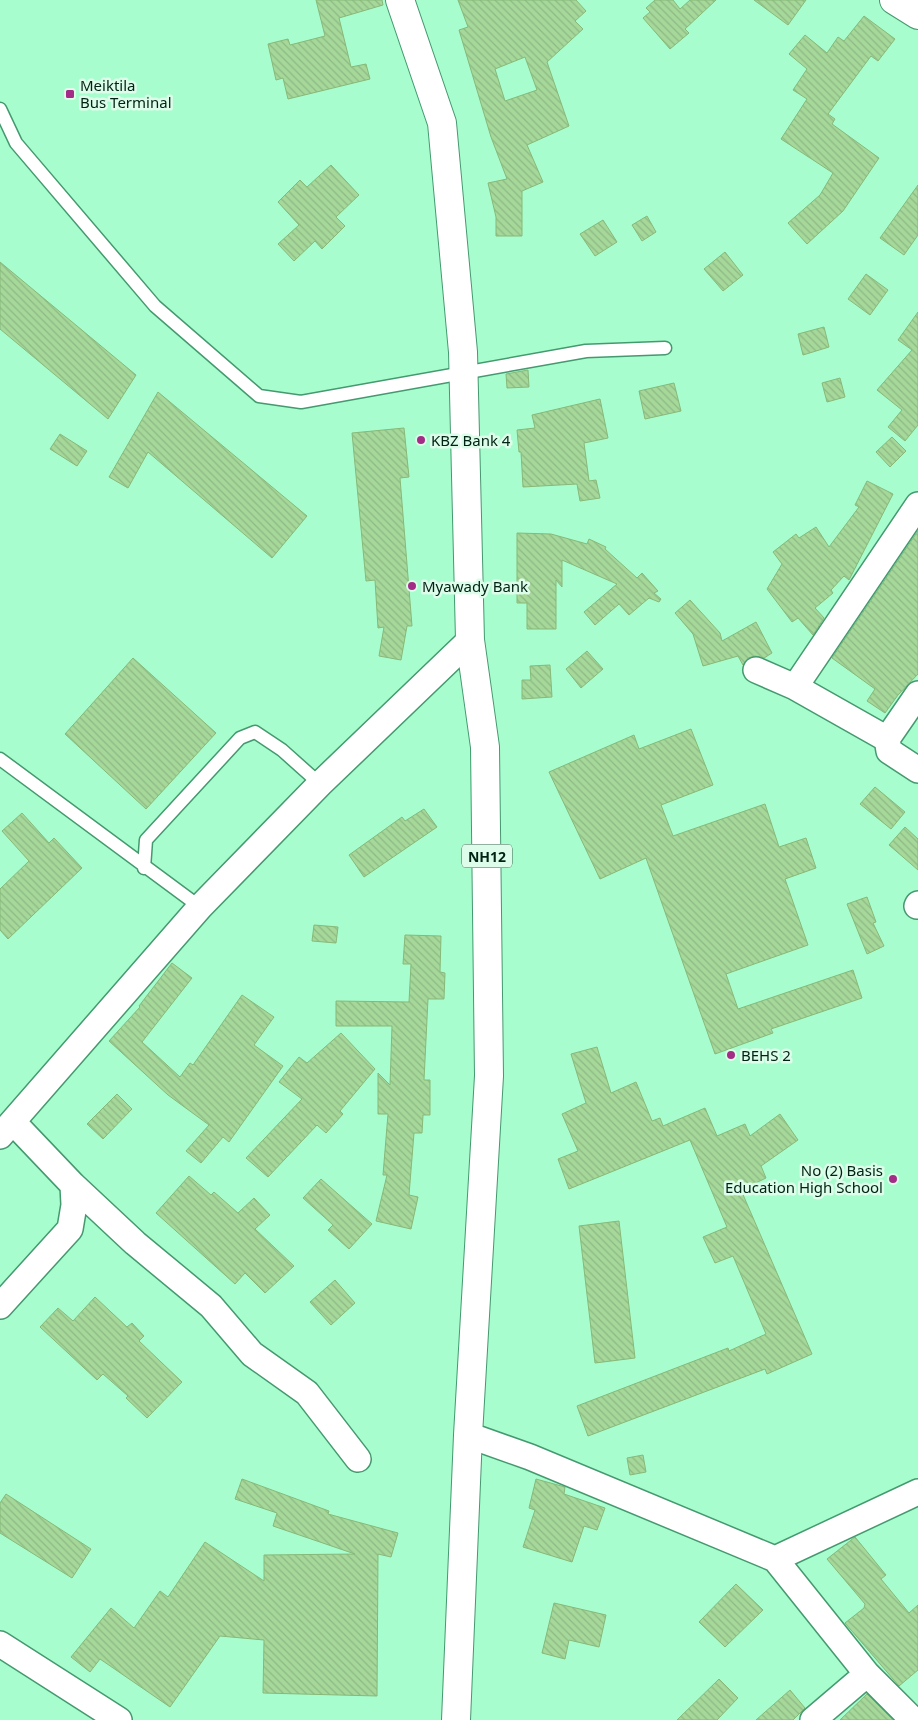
<svg xmlns="http://www.w3.org/2000/svg" width="918" height="1720" font-family="'Noto Sans',sans-serif">
<defs>
<pattern id="building-back-hatch" width="6" height="6" patternUnits="userSpaceOnUse" patternTransform="scale(1.25)"><rect width="6" height="6" fill="#a6d89a"/><path d="M-1 5l2 2M0 0l6 6M5-1l2 2" fill="none" stroke="#8db984"/></pattern>
</defs>
<rect width="100%" height="100%" fill="#a8fdce"/>
<path fill="url(#building-back-hatch)" stroke="#86b979" fill-rule="evenodd" d="M 316,0 L 382,0 L 383,5 L 339,18 L 351,67 L 366,64 L 370,79 L 288,99 L 283,78 L 276,80 L 268,44 L 288,39 L 290,45 L 325,36 Z
M 458,0 L 576,0 L 586,11 L 575,21 L 583,29 L 547,62 L 569,126 L 527,145 L 543,182 L 522,191 L 522,236 L 496,236 L 496,217 L 488,183 L 507,179 L 491,137 L 459,30 L 468,27 ZM 525,57 L 537,90 L 505,101 L 495,69 Z
M 655,0 L 673,0 L 680,9 L 690,0 L 716,0 L 685,29 L 689,33 L 670,49 L 643,18 L 650,12 L 646,8 Z
M 754,0 L 806,0 L 788,25 Z
M 864,16 L 895,39 L 878,61 L 871,56 L 828,114 L 835,119 L 832,124 L 879,158 L 843,211 L 807,244 L 788,223 L 820,195 L 833,173 L 781,139 L 807,99 L 793,90 L 807,69 L 789,54 L 805,35 L 827,53 L 838,37 L 844,41 Z
M 331,165 L 359,195 L 336,217 L 345,226 L 322,249 L 315,241 L 294,261 L 278,244 L 299,225 L 278,202 L 300,180 L 307,187 Z
M 918,185 L 918,235 L 904,255 L 880,238 Z
M 647,216 L 656,232 L 642,241 L 632,225 Z
M 603,220 L 617,242 L 595,256 L 580,234 Z
M 725,252 L 743,275 L 723,291 L 704,269 Z
M 0,262 L 136,375 L 108,419 L 0,329 Z
M 866,274 L 888,290 L 870,315 L 848,299 Z
M 918,312 L 918,425 L 905,441 L 888,427 L 902,410 L 877,390 L 912,350 L 898,340 Z
M 824,327 L 829,347 L 803,355 L 798,334 Z
M 528,370 L 529,387 L 507,388 L 506,374 Z
M 840,378 L 845,397 L 827,402 L 822,383 Z
M 674,383 L 681,411 L 645,419 L 639,391 Z
M 158,392 L 307,516 L 272,558 L 148,452 L 128,488 L 109,477 Z
M 600,399 L 608,438 L 584,443 L 589,481 L 596,480 L 600,498 L 580,501 L 577,484 L 523,487 L 521,452 L 519,452 L 517,430 L 535,428 L 532,415 Z
M 404,428 L 409,477 L 400,478 L 412,626 L 407,626 L 401,660 L 379,656 L 384,627 L 378,628 L 375,580 L 366,581 L 352,433 Z
M 60,434 L 87,451 L 77,466 L 50,449 Z
M 892,437 L 906,451 L 890,467 L 876,452 Z
M 867,481 L 893,494 L 849,580 L 844,576 L 831,590 L 833,593 L 815,608 L 824,618 L 813,635 L 798,618 L 792,622 L 767,589 L 782,564 L 773,552 L 796,534 L 799,538 L 816,527 L 829,547 L 859,507 L 855,505 Z
M 918,531 L 918,674 L 898,695 L 885,713 L 867,701 L 875,689 L 832,658 Z
M 517,533 L 551,534 L 587,544 L 589,539 L 606,547 L 605,549 L 637,578 L 642,573 L 658,591 L 654,593 L 661,599 L 659,602 L 649,598 L 629,615 L 619,604 L 595,625 L 584,612 L 617,584 L 562,560 L 562,587 L 556,580 L 556,629 L 527,629 L 527,603 L 517,603 Z
M 690,600 L 720,633 L 722,641 L 756,622 L 772,653 L 764,658 L 755,656 L 748,658 L 743,665 L 738,656 L 703,666 L 693,634 L 675,613 Z
M 587,651 L 603,669 L 581,688 L 566,669 Z
M 133,658 L 216,733 L 146,809 L 65,734 Z
M 550,665 L 552,697 L 522,699 L 522,680 L 531,680 L 530,666 Z
M 691,729 L 713,785 L 661,805 L 673,836 L 765,804 L 779,847 L 806,838 L 816,868 L 785,879 L 808,945 L 726,974 L 738,1009 L 853,970 L 862,998 L 771,1029 L 773,1033 L 715,1054 L 646,858 L 600,879 L 549,772 L 634,735 L 639,749 Z
M 875,787 L 905,812 L 891,829 L 860,804 Z
M 424,809 L 437,827 L 364,877 L 349,855 L 402,817 L 405,821 Z
M 22,813 L 49,843 L 54,838 L 82,868 L 8,939 L 0,930 L 0,889 L 29,861 L 2,831 Z
M 905,827 L 918,839 L 918,870 L 889,845 Z
M 867,897 L 876,922 L 873,923 L 884,946 L 867,954 L 847,904 Z
M 314,925 L 338,927 L 336,943 L 312,941 Z
M 405,935 L 441,936 L 440,972 L 445,973 L 444,999 L 428,999 L 424,1080 L 430,1080 L 430,1115 L 423,1115 L 422,1133 L 414,1133 L 409,1195 L 418,1197 L 411,1229 L 376,1221 L 387,1175 L 383,1175 L 388,1114 L 378,1114 L 378,1073 L 390,1085 L 392,1026 L 336,1026 L 336,1001 L 409,1002 L 411,964 L 403,964 Z
M 172,963 L 192,978 L 142,1042 L 180,1077 L 190,1063 L 193,1065 L 242,995 L 274,1017 L 254,1045 L 283,1066 L 229,1142 L 223,1137 L 201,1163 L 186,1151 L 209,1125 L 168,1095 L 109,1041 L 140,1007 L 139,1006 Z
M 341,1033 L 375,1069 L 340,1111 L 343,1114 L 326,1133 L 317,1125 L 268,1177 L 246,1158 L 302,1099 L 279,1082 L 299,1057 L 307,1063 Z
M 597,1047 L 611,1093 L 636,1082 L 652,1121 L 660,1118 L 663,1126 L 705,1108 L 717,1136 L 745,1124 L 750,1136 L 780,1114 L 798,1140 L 761,1166 L 766,1178 L 741,1190 L 812,1354 L 767,1374 L 765,1369 L 588,1436 L 577,1406 L 728,1348 L 729,1351 L 766,1334 L 733,1256 L 715,1263 L 703,1237 L 727,1227 L 690,1140 L 569,1189 L 558,1159 L 578,1151 L 562,1114 L 586,1103 L 571,1054 Z
M 117,1094 L 132,1109 L 103,1139 L 87,1124 Z
M 189,1176 L 211,1195 L 214,1192 L 238,1213 L 254,1198 L 270,1215 L 255,1229 L 294,1266 L 265,1293 L 245,1273 L 235,1284 L 156,1213 Z
M 321,1179 L 372,1224 L 349,1249 L 328,1230 L 333,1225 L 303,1198 Z
M 619,1221 L 635,1358 L 595,1363 L 579,1226 Z
M 335,1280 L 355,1303 L 331,1325 L 310,1302 Z
M 95,1297 L 127,1327 L 132,1323 L 144,1336 L 139,1341 L 182,1382 L 147,1418 L 126,1398 L 128,1396 L 103,1374 L 97,1380 L 40,1327 L 58,1308 L 73,1321 Z
M 643,1455 L 646,1472 L 630,1475 L 627,1458 Z
M 242,1479 L 329,1511 L 328,1514 L 398,1533 L 391,1557 L 378,1554 L 377,1696 L 263,1693 L 264,1640 L 220,1636 L 170,1707 L 100,1659 L 90,1672 L 71,1657 L 111,1608 L 134,1628 L 160,1591 L 168,1597 L 205,1542 L 264,1581 L 264,1555 L 355,1554 L 273,1526 L 277,1513 L 235,1499 Z
M 536,1479 L 565,1487 L 564,1494 L 605,1508 L 597,1530 L 584,1526 L 572,1562 L 523,1547 L 535,1510 L 529,1508 Z
M 6,1494 L 91,1549 L 72,1578 L 0,1533 L 0,1503 Z
M 855,1537 L 886,1575 L 881,1579 L 909,1613 L 918,1605 L 918,1670 L 899,1686 L 845,1623 L 864,1608 L 865,1604 L 827,1559 Z
M 736,1584 L 763,1610 L 725,1647 L 699,1622 Z
M 554,1603 L 606,1615 L 599,1647 L 569,1640 L 565,1659 L 542,1653 Z
M 719,1679 L 738,1698 L 717,1720 L 677,1720 Z
M 790,1690 L 805,1708 L 793,1720 L 756,1720 Z
M 867,1694 L 893,1720 L 840,1720 Z"/>
<g fill="none" stroke-linecap="round" stroke-linejoin="round">
<defs>
<path id="service" d="M 0,109 L 16,143 L 155,306 L 259,396 L 301,402 L 586,351 L 665,348
M 0,759 L 200,907
M 144,868 L 146,840 L 240,738 L 255,732 L 282,750 L 320,784"/>
<path id="minor" d="M 756,670 L 795,687 L 887,739 L 889,751 L 918,770
M 795,687 L 918,505
M 887,739 L 918,694
M 917,906 L 918,904
M 0,1136 L 200,907 L 320,784 L 470,640
M 73,1185 L 135,1243 L 211,1306 L 252,1354 L 307,1393 L 358,1459
M 0,1306 L 70,1229 L 74,1205 L 73,1185 L 13,1122
M 468,1435 L 530,1457 L 775,1559 L 918,1492
M 775,1559 L 867,1674 L 913,1720
M 0,1644 L 119,1720
M 813,1720 L 867,1674"/>
<path id="tertiary" d="M 894,0 L 918,15"/>
<path id="trunk" d="M 400,0 L 442,123 L 463,352 L 470,640 L 485,747 L 489,1076 L 468,1435 L 456,1720"/>
</defs>
<use href="#service" stroke="#45996f" stroke-width="15"/>
<use href="#minor" stroke="#45996f" stroke-width="28"/>
<use href="#tertiary" stroke="#45996f" stroke-width="30"/>
<use href="#trunk" stroke="#45996f" stroke-width="30"/>
<use href="#service" stroke="#fff" stroke-width="12"/>
<use href="#minor" stroke="#fff" stroke-width="25"/>
<use href="#tertiary" stroke="#fff" stroke-width="28"/>
<use href="#trunk" stroke="#fff" stroke-width="28"/>
</g>
<g fill="#a22c86" stroke="#ddfdea" stroke-width="2">
<rect x="65" y="89" width="10" height="10" rx="2.5"/>
<circle cx="421" cy="440" r="5"/>
<circle cx="412" cy="586" r="5"/>
<circle cx="731" cy="1055" r="5"/>
<circle cx="893" cy="1179" r="5"/>
</g>
<g text-anchor="middle" dominant-baseline="central" stroke-width="5" stroke-linejoin="round" paint-order="stroke">
<rect fill="#ddfdea" stroke="#426454" stroke-width="1" x="462" y="844.5" width="50" height="23" rx="4"/>
<g font-size="14" font-weight="bold" fill="#002313">
<text x="487" y="856">NH12</text>
</g>
<g font-size="15" fill="#002313" stroke="#ddfdea" text-anchor="start">
<text x="80" y="85">Meiktila<tspan x="80" dy="17">Bus Terminal</tspan></text>
<text x="431" y="440">KBZ Bank 4</text>
<text x="422" y="586">Myawady Bank</text>
<text x="741" y="1055">BEHS 2</text>
<text x="883" y="1170" text-anchor="end">No (2) Basis<tspan x="883" dy="17">Education High School</tspan></text>
</g>
</g>
</svg>
